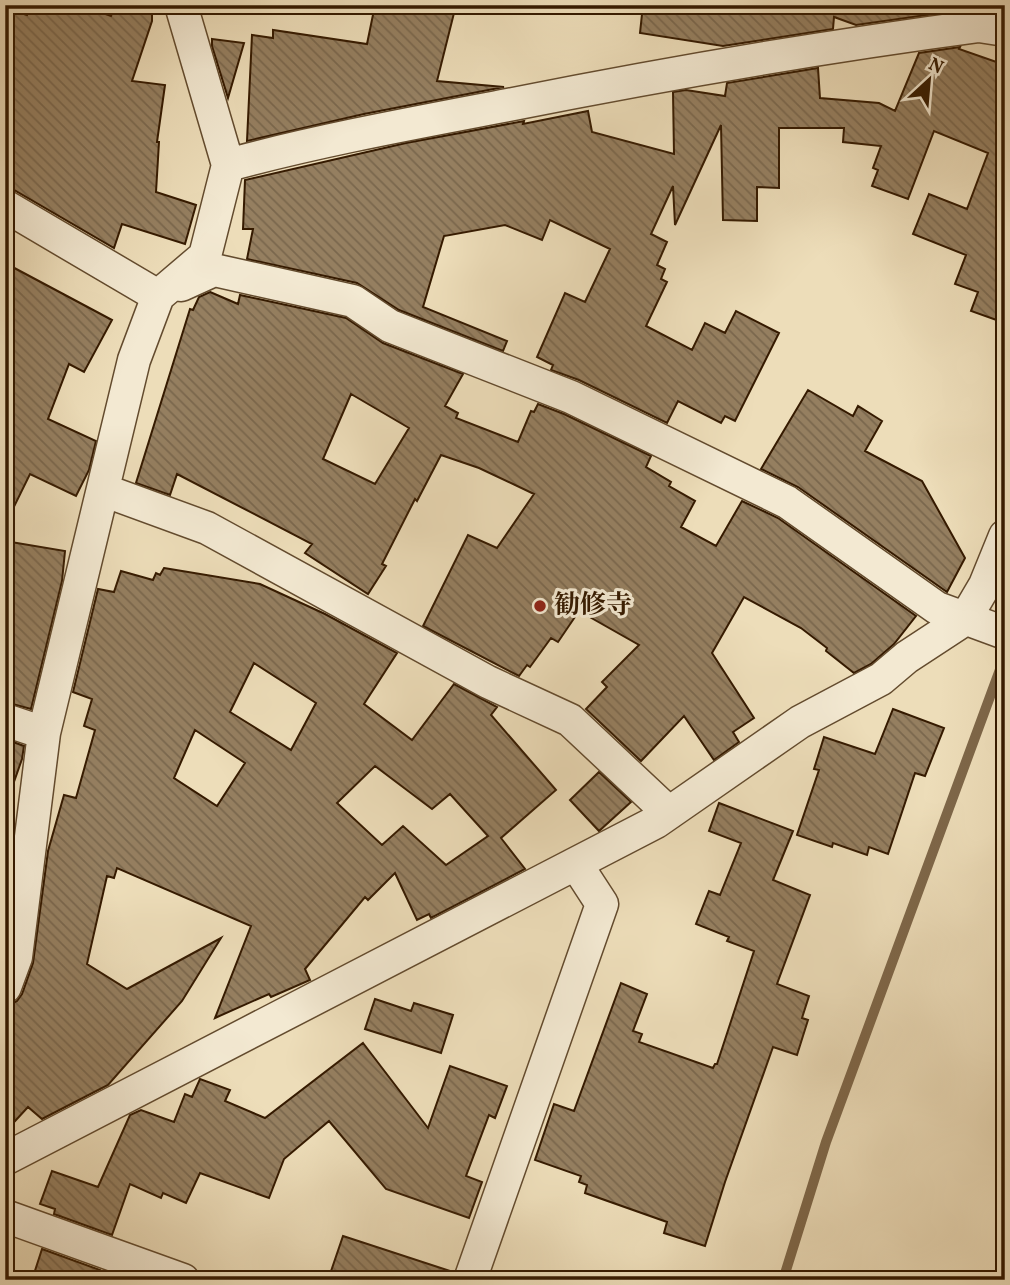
<svg xmlns="http://www.w3.org/2000/svg" width="1010" height="1285" font-family="Vollkorn,'Noto Serif JP',serif">
<defs>
<pattern id="building-back-hatch" width="6" height="6" patternUnits="userSpaceOnUse" patternTransform="scale(1.75)"><rect width="6" height="6" fill="#957f60"/><path d="M-1 5l2 2M0 0l6 6M5-1l2 2" fill="none" stroke="#7a674d"/></pattern>
</defs>
<rect width="100%" height="100%" fill="#edddb9"/>
<filter id="stains"><feTurbulence type="fractalNoise" baseFrequency=".00286" numOctaves="4"/><feColorMatrix values="0 0 0 0 .2 0 0 0 0 .09 0 0 0 0 .02 0 0 0 .5 -.17"/></filter>
<radialGradient id="worn" r=".72"><stop offset=".6" stop-color="#630" stop-opacity="0"/><stop offset="1" stop-color="#630" stop-opacity=".3"/></radialGradient>
<g fill="none" stroke-linecap="round" stroke-linejoin="round">
<path stroke="#7e6749" stroke-width="10" d="M 783,1280 L 826,1142 L 1005,656"/>
</g>
<path fill="url(#building-back-hatch)" stroke="#351a00" stroke-width="2" fill-rule="evenodd" d="M 30,5 L 80,5 L 111,16 L 115,5 L 139,5 L 152,10 L 152,21 L 132,81 L 165,85 L 157,142 L 159,142 L 156,192 L 196,205 L 185,244 L 122,224 L 114,248 L 14,190 L 5,188 L 5,75 L 13,52 L 5,49 L 5,11 L 10,13 L 11,10 L 27,15 Z
M 375,5 L 456,5 L 437,81 L 504,87 L 364,114 L 247,141 L 252,35 L 273,38 L 273,30 L 367,44 Z
M 643,5 L 978,5 L 977,8 L 856,25 L 834,17 L 833,29 L 723,46 L 640,33 Z
M 212,39 L 244,43 L 228,98 L 212,46 Z
M 960,47 L 959,49 L 1005,65 L 1005,323 L 971,311 L 978,292 L 955,284 L 966,255 L 913,234 L 929,194 L 967,209 L 988,153 L 934,131 L 908,199 L 872,186 L 878,170 L 873,168 L 881,146 L 843,142 L 844,128 L 779,128 L 779,188 L 757,187 L 757,221 L 723,220 L 721,125 L 675,225 L 673,186 L 651,234 L 667,242 L 657,265 L 665,269 L 661,279 L 667,282 L 646,326 L 692,350 L 705,323 L 725,333 L 736,311 L 779,333 L 735,421 L 725,416 L 721,423 L 678,401 L 667,423 L 579,380 L 551,370 L 553,365 L 537,357 L 565,293 L 585,302 L 610,249 L 550,220 L 542,240 L 505,225 L 444,236 L 423,307 L 507,341 L 503,351 L 399,310 L 357,283 L 247,259 L 253,229 L 243,229 L 245,180 L 406,143 L 524,121 L 523,124 L 588,111 L 592,132 L 674,154 L 673,92 L 686,90 L 725,96 L 727,83 L 818,68 L 820,98 L 879,103 L 895,111 L 919,53 Z
M 5,263 L 112,320 L 84,372 L 69,364 L 48,419 L 96,441 L 89,470 L 76,496 L 30,474 L 5,525 Z
M 210,292 L 238,304 L 240,295 L 346,318 L 383,343 L 463,374 L 445,406 L 458,413 L 456,418 L 518,442 L 531,411 L 534,412 L 538,404 L 564,414 L 651,456 L 646,467 L 671,482 L 669,486 L 695,501 L 681,527 L 716,546 L 742,501 L 778,518 L 916,616 L 894,644 L 871,664 L 854,673 L 826,651 L 827,648 L 801,628 L 744,597 L 712,653 L 754,718 L 733,732 L 739,742 L 714,760 L 684,716 L 641,761 L 586,709 L 607,687 L 602,682 L 639,645 L 579,611 L 558,642 L 551,638 L 530,667 L 527,665 L 519,676 L 423,626 L 468,535 L 497,548 L 534,494 L 479,468 L 441,455 L 417,501 L 415,499 L 382,564 L 386,566 L 368,594 L 305,553 L 312,544 L 177,474 L 170,495 L 136,483 L 190,309 L 193,310 L 199,297 ZM 351,394 L 409,428 L 375,484 L 323,459 Z
M 808,390 L 853,416 L 858,406 L 882,421 L 865,451 L 922,481 L 965,558 L 947,592 L 798,487 L 761,469 Z
M 5,541 L 65,551 L 62,581 L 31,709 L 5,702 Z
M 164,568 L 260,584 L 325,614 L 397,653 L 364,704 L 412,740 L 454,684 L 497,707 L 491,715 L 556,790 L 501,838 L 525,869 L 431,918 L 429,914 L 417,920 L 395,873 L 368,900 L 365,897 L 305,969 L 310,980 L 271,997 L 269,994 L 215,1018 L 251,926 L 117,868 L 114,878 L 107,876 L 87,964 L 127,989 L 221,938 L 182,1001 L 108,1085 L 42,1119 L 28,1107 L 5,1132 L 5,1044 L 11,1004 L 17,1001 L 22,994 L 33,963 L 48,851 L 64,795 L 76,798 L 95,730 L 84,726 L 92,699 L 73,692 L 98,589 L 114,592 L 121,571 L 153,580 L 156,573 L 160,575 ZM 254,663 L 316,703 L 291,750 L 230,712 ZM 195,730 L 245,763 L 217,806 L 174,778 ZM 375,766 L 432,809 L 450,794 L 488,836 L 446,865 L 403,826 L 382,845 L 337,803 Z
M 893,709 L 944,728 L 925,776 L 915,773 L 888,854 L 869,847 L 867,855 L 833,843 L 832,847 L 797,835 L 819,770 L 814,769 L 824,737 L 875,754 Z
M 5,739 L 24,746 L 22,759 L 9,796 L 5,795 Z
M 599,772 L 631,802 L 599,831 L 570,800 Z
M 719,803 L 793,831 L 773,880 L 810,895 L 777,984 L 809,996 L 802,1018 L 808,1020 L 797,1055 L 773,1047 L 725,1182 L 705,1246 L 664,1233 L 667,1222 L 585,1193 L 587,1185 L 579,1182 L 581,1176 L 535,1160 L 554,1104 L 574,1111 L 621,983 L 647,994 L 633,1031 L 642,1034 L 639,1042 L 713,1068 L 715,1064 L 717,1064 L 754,951 L 727,941 L 729,937 L 696,924 L 709,891 L 720,895 L 741,843 L 709,831 Z
M 375,999 L 411,1011 L 414,1003 L 453,1015 L 441,1053 L 365,1029 Z
M 363,1043 L 428,1128 L 450,1066 L 507,1086 L 495,1118 L 489,1115 L 466,1176 L 482,1182 L 469,1218 L 386,1189 L 329,1121 L 284,1159 L 269,1198 L 200,1173 L 186,1203 L 163,1193 L 161,1198 L 130,1184 L 112,1235 L 54,1214 L 55,1209 L 40,1204 L 52,1171 L 98,1187 L 130,1115 L 141,1110 L 174,1122 L 185,1094 L 192,1097 L 200,1079 L 230,1090 L 225,1101 L 265,1118 Z
M 343,1236 L 453,1272 L 452,1280 L 328,1280 Z
M 42,1249 L 100,1270 L 96,1280 L 32,1280 Z"/>
<g fill="none" stroke-linecap="round" stroke-linejoin="round">
<defs>
<path id="street" d="M 228,165 C 320,140 414,123 508,105 C 664,74 821,47 979,26 L 1005,30
M 5,206 L 158,296
M 181,285 L 214,270 L 353,301 L 390,326 L 571,397 L 787,502 L 937,608 L 1005,633
M 103,490 L 207,528 L 488,682 L 570,720 L 669,813
M 5,720 L 44,733
M 5,987 L 16,957 L 44,733 L 134,360 L 158,296 L 205,256 L 228,165 L 181,5
M 5,1159 L 656,822 L 800,722 L 881,679 L 907,657 L 965,619 L 985,585 L 1005,536
M 5,1216 L 183,1280
M 470,1280 L 602,904 L 576,864"/>
</defs>
<use href="#street" stroke="#634b2e" stroke-width="35"/>
<use href="#street" stroke="#f3e9d2" stroke-width="32"/>
</g>
<circle fill="#8f2418" stroke="#f3e9d2" stroke-width="2.5" cx="540" cy="606" r="7"/>
<g text-anchor="middle" dominant-baseline="central" stroke-width="6" stroke-linejoin="round" paint-order="stroke">
<g font-size="26" font-weight="bold" fill="#351a00" stroke="#f3e9d2" text-anchor="start">
<text x="554" y="606">勧修寺</text>
</g>
</g>
<rect width="1010" height="1285" fill="none" stroke="#edddb9" stroke-width="28"/>
<rect x="7" y="7" width="996" height="1271" fill="none" stroke="#351a00" stroke-width="3.5"/>
<rect x="14" y="14" width="982" height="1257" fill="none" stroke="#351a00" stroke-width="2"/>
<g transform="translate(929 80) rotate(26)" stroke="#f3e9d2" stroke-width="5" paint-order="stroke">
<path d="M0-5L12 26L0 18L-12 26Z" fill="#351a00"/>
<text y="-10" font-size="19" font-weight="bold" text-anchor="middle" fill="#351a00">N</text>
</g>
<rect width="100%" height="100%" filter="url(#stains)"/>
<rect width="100%" height="100%" fill="url(#worn)"/>
</svg>
